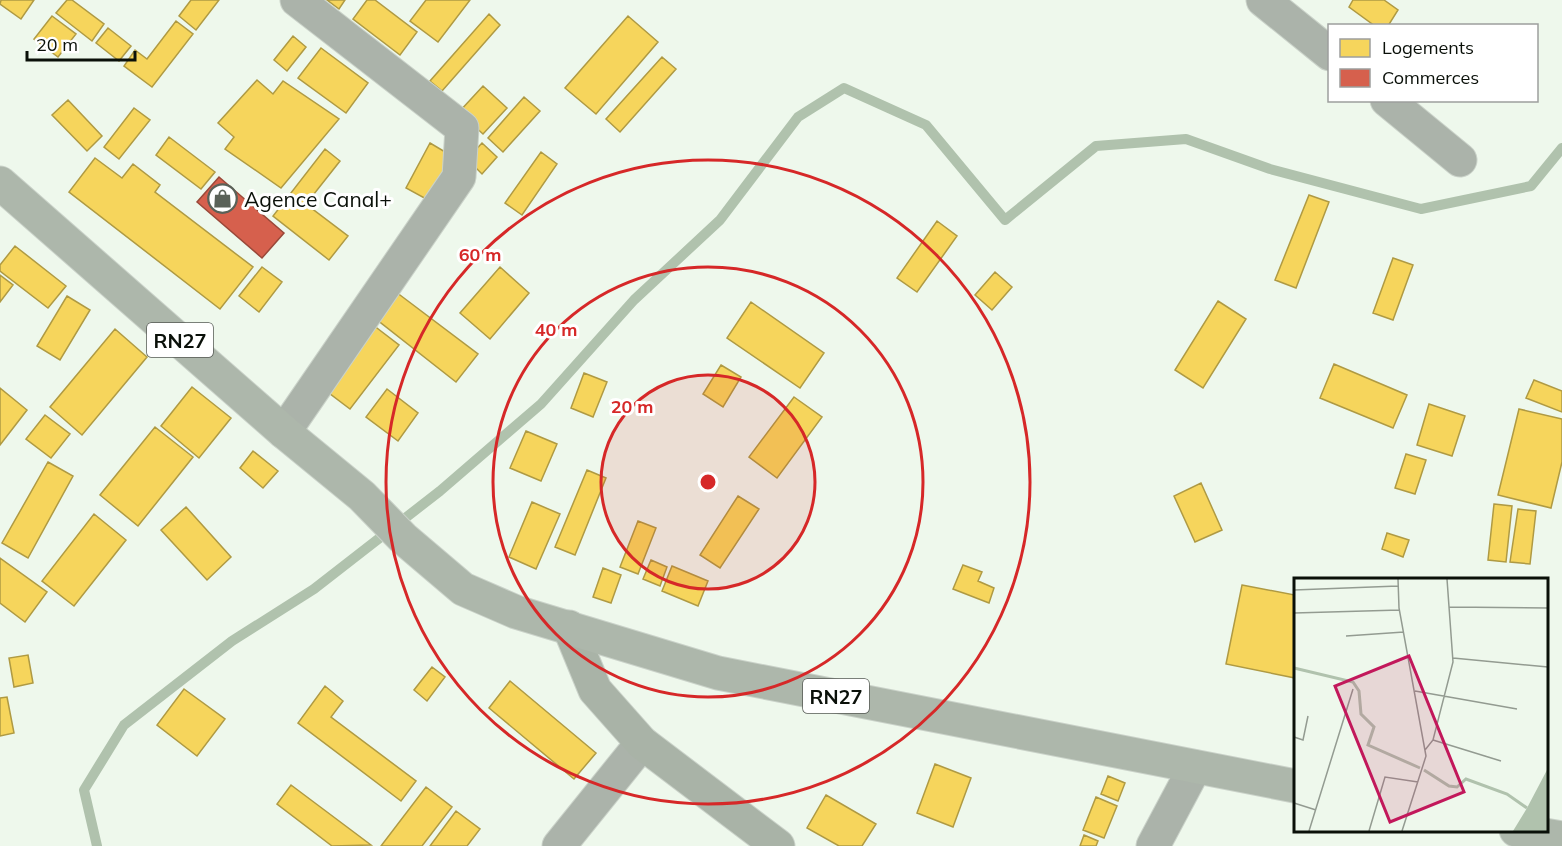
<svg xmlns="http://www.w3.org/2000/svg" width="1562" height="846" font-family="Mulish,sans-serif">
<rect width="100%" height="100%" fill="#eef8ec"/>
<path fill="#f6d55c" stroke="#af9a43" stroke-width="1.5" d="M 1,0 L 34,0 L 21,19 L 0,4 Z
M 67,0 L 72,0 L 104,24 L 92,41 L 56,13 Z
M 191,0 L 219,0 L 196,30 L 179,16 Z
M 327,0 L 345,0 L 339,9 Z
M 367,0 L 375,0 L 417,32 L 400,55 L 353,19 Z
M 426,0 L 470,0 L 438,42 L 410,21 Z
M 1353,0 L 1384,0 L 1398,10 L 1388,26 L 1375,26 L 1349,7 Z
M 489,14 L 500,25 L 442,91 L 430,81 Z
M 52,16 L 76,34 L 58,57 L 34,39 Z
M 628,16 L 658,42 L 596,114 L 565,88 Z
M 176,21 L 193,34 L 152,87 L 124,66 L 135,50 L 147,59 Z
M 108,28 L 131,46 L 119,61 L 96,43 Z
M 293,36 L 306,47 L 287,71 L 274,60 Z
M 321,48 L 368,83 L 346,113 L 298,78 Z
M 662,57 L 676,69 L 620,132 L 606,119 Z
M 257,80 L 273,94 L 283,81 L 339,119 L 281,188 L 225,149 L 234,137 L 218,123 Z
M 483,86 L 507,108 L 483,134 L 459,112 Z
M 524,97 L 540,111 L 503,152 L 488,138 Z
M 68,100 L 102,136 L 87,151 L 52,115 Z
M 134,108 L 150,120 L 119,159 L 104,147 Z
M 169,137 L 215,172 L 201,189 L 156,155 Z
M 430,143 L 452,156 L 428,200 L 406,188 Z
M 482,143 L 497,157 L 482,174 L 467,159 Z
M 325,149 L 340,161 L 306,204 L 348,236 L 329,260 L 273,216 Z
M 541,152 L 557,164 L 522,215 L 505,203 Z
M 95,158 L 122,178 L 133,164 L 160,185 L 155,192 L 253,267 L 220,309 L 69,192 Z
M 1309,195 L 1329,202 L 1296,288 L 1275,280 Z
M 937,221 L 957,236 L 917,292 L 897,278 Z
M 15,246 L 66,286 L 48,308 L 0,271 L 0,265 Z
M 1393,258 L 1413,265 L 1393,320 L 1373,313 Z
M 262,267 L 282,282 L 259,312 L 239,296 Z
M 500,267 L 529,293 L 490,339 L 460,313 Z
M 995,272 L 1012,287 L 992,310 L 975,295 Z
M 0,275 L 13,285 L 0,302 Z
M 396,292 L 478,354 L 456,382 L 376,319 Z
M 67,296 L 90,310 L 60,360 L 37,346 Z
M 1218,301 L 1246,319 L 1203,388 L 1175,370 Z
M 751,302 L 824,353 L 800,388 L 727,338 Z
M 373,325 L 399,345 L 350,409 L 325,390 Z
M 115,329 L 147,357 L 82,435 L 50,407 Z
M 1334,364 L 1407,395 L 1393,428 L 1320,398 Z
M 721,365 L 741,377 L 723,407 L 703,394 Z
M 584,373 L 607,382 L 593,417 L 571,408 Z
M 1534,380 L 1562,391 L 1562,412 L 1526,398 Z
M 192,387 L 231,418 L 199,458 L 161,426 Z
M 0,388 L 27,410 L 0,445 Z
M 387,389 L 418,413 L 398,441 L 366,417 Z
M 794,397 L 822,417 L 777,478 L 749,457 Z
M 1429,404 L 1465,416 L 1452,456 L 1417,445 Z
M 1519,409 L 1562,419 L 1562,462 L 1551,508 L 1498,495 Z
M 45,415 L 70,434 L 51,458 L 26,439 Z
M 155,427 L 193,457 L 138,526 L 100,495 Z
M 526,431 L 557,444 L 541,481 L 510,468 Z
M 253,451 L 278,471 L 263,488 L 240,468 Z
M 1406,454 L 1426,460 L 1415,494 L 1395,488 Z
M 48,462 L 73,476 L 28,558 L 2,543 Z
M 587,470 L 606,478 L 575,555 L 555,547 Z
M 1201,483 L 1222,530 L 1195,542 L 1174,496 Z
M 738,496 L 759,509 L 720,568 L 700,555 Z
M 532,502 L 560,514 L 536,569 L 509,557 Z
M 1494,504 L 1512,506 L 1506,562 L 1488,560 Z
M 186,507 L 231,557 L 207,580 L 161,530 Z
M 1518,509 L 1536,511 L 1530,564 L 1510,562 Z
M 94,514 L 126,540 L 74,606 L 42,581 Z
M 638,521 L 656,528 L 638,574 L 620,567 Z
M 1387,533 L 1409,540 L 1403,557 L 1382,549 Z
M 0,558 L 47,592 L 25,622 L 0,603 Z
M 651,560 L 667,567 L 660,586 L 643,579 Z
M 963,565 L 982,572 L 978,581 L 994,588 L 989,603 L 953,589 Z
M 672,566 L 708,581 L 698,606 L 662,591 Z
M 603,568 L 621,575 L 611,603 L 593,597 Z
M 1242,585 L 1295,595 L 1295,678 L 1226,664 Z
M 28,655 L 33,683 L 14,687 L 9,658 Z
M 432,667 L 445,677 L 427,701 L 414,690 Z
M 510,681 L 596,753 L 574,779 L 489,708 Z
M 325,686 L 343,701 L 331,717 L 416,781 L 401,801 L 298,723 Z
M 184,689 L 225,719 L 197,756 L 157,725 Z
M 7,697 L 14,733 L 0,736 L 0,698 Z
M 935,764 L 971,778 L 953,827 L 917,813 Z
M 1108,776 L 1125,783 L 1118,801 L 1101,794 Z
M 291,785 L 371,845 L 332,846 L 277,804 Z
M 426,787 L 452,807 L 422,846 L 381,846 Z
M 826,795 L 876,824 L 862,846 L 839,846 L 807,828 Z
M 1096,797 L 1117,806 L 1104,838 L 1083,830 Z
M 456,811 L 480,829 L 467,846 L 430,846 Z
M 1084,835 L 1098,841 L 1096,846 L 1080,846 Z"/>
<path fill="#d6604d" stroke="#994839" stroke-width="1.5" d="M 219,177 L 284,233 L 262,258 L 197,202 Z"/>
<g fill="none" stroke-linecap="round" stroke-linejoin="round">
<path stroke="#b0c2ad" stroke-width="10" d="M 97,846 L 84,790 L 124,725 L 232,641 L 314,589 L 440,491 L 541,404 L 634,300 L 720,220 L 798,117 L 844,88 L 926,125 L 1005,220 L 1096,146 L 1186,139 L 1270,169 L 1421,209 L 1531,186 L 1562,148"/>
<defs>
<path id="street" d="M 1263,0 L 1330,54
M 1387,100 L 1460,160
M 284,432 L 459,177 L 462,128 L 297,0
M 559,846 L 642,743
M 1153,846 L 1195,767"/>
<path id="secondary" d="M 569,627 L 595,690 L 642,743 L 778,846"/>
<path id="primary" d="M 0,183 L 284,432 L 362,496 L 403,538 L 463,589 L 516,612 L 718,673 L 1295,786
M 1516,830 L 1562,838"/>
</defs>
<use href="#street" stroke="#cad2c9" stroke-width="35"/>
<use href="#secondary" stroke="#cad2c9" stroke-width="35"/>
<use href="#primary" stroke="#cad2c9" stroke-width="35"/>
<use href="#street" stroke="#abb3aa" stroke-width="33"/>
<use href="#secondary" stroke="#a9b3a7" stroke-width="33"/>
<use href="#primary" stroke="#adb7ab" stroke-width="33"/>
</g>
<circle cx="708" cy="482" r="107" fill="#d62828" fill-opacity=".12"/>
<g fill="none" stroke="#d62828" stroke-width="3">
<circle cx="708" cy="482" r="107"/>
<circle cx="708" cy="482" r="215"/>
<circle cx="708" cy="482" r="322"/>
</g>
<defs>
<symbol id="shop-ring" viewBox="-11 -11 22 22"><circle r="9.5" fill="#fff" stroke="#5a6158" stroke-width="1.5"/><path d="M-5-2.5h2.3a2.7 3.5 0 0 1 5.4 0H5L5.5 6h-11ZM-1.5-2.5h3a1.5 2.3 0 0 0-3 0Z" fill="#5a6158"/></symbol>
</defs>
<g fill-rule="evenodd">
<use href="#shop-ring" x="206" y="182" width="33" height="33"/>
</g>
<g text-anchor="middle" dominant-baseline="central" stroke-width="6" stroke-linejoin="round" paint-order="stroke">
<g fill="#fff" stroke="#545853" stroke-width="1.5">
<rect x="147" y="323" width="66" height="34" rx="4.5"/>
<rect x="803" y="679" width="66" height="34" rx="4.5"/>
</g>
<g font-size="20" font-weight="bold" fill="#0a1009">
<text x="180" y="340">RN27</text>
<text x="836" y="696">RN27</text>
</g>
<g font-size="21" fill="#0a1009" stroke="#fff" text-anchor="start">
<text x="244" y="199">Agence Canal+</text>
</g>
</g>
<g transform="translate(1294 578)">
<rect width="254" height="254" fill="#eef8ec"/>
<path d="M 253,192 L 253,253 L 219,253 L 233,230 Z" fill="#b0c2ad"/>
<path fill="none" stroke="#b0c2ad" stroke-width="3" d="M 0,90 L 59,104 L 65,113 L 67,136 L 80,149 L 74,167 L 126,190M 130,192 L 155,208 L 163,209 L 172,201 L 213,216 L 233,230"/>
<path fill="none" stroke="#939b91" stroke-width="1.5" d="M 104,1 L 105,30 L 132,178 L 108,253M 0,12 L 104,8M 155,29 L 254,30M 0,35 L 106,32M 52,58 L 110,54M 159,80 L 254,89M 121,113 L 223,131M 0,159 L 9,162 L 14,138M 139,162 L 207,183M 131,172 L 139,162 L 159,84 L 153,1M 0,225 L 22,232M 15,253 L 59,111M 75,253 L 91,199 L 124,204"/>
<path fill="#c2185b" fill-opacity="0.15" stroke="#c2185b" stroke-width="3" d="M 115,78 L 170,214 L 96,244 L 41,108 Z"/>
<rect width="254" height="254" fill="none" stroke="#0a1009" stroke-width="3"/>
</g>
<circle cx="708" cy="482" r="9" fill="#d62828" stroke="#fff" stroke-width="3"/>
<g font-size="18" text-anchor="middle" font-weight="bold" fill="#d62828" stroke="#fff" stroke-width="6" stroke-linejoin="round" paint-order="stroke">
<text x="480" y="261">60 m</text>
<text x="556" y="336">40 m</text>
<text x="632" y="413">20 m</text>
</g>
<rect x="1328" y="24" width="210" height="78" fill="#ffffff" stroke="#9d9f9d" stroke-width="1.5"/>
<rect x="1340" y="39" width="30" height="18" fill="#f6d55c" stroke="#9d9f9d" stroke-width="1.5"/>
<text x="1382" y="54" font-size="18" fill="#0a1009">Logements</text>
<rect x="1340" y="69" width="30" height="18" fill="#d6604d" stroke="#9d9f9d" stroke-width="1.5"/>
<text x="1382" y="84" font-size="18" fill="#0a1009">Commerces</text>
<path d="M27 51v9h108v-9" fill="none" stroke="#0a1009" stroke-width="3"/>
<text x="36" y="51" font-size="18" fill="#0a1009" stroke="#ffffff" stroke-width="4.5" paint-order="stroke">20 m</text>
</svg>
